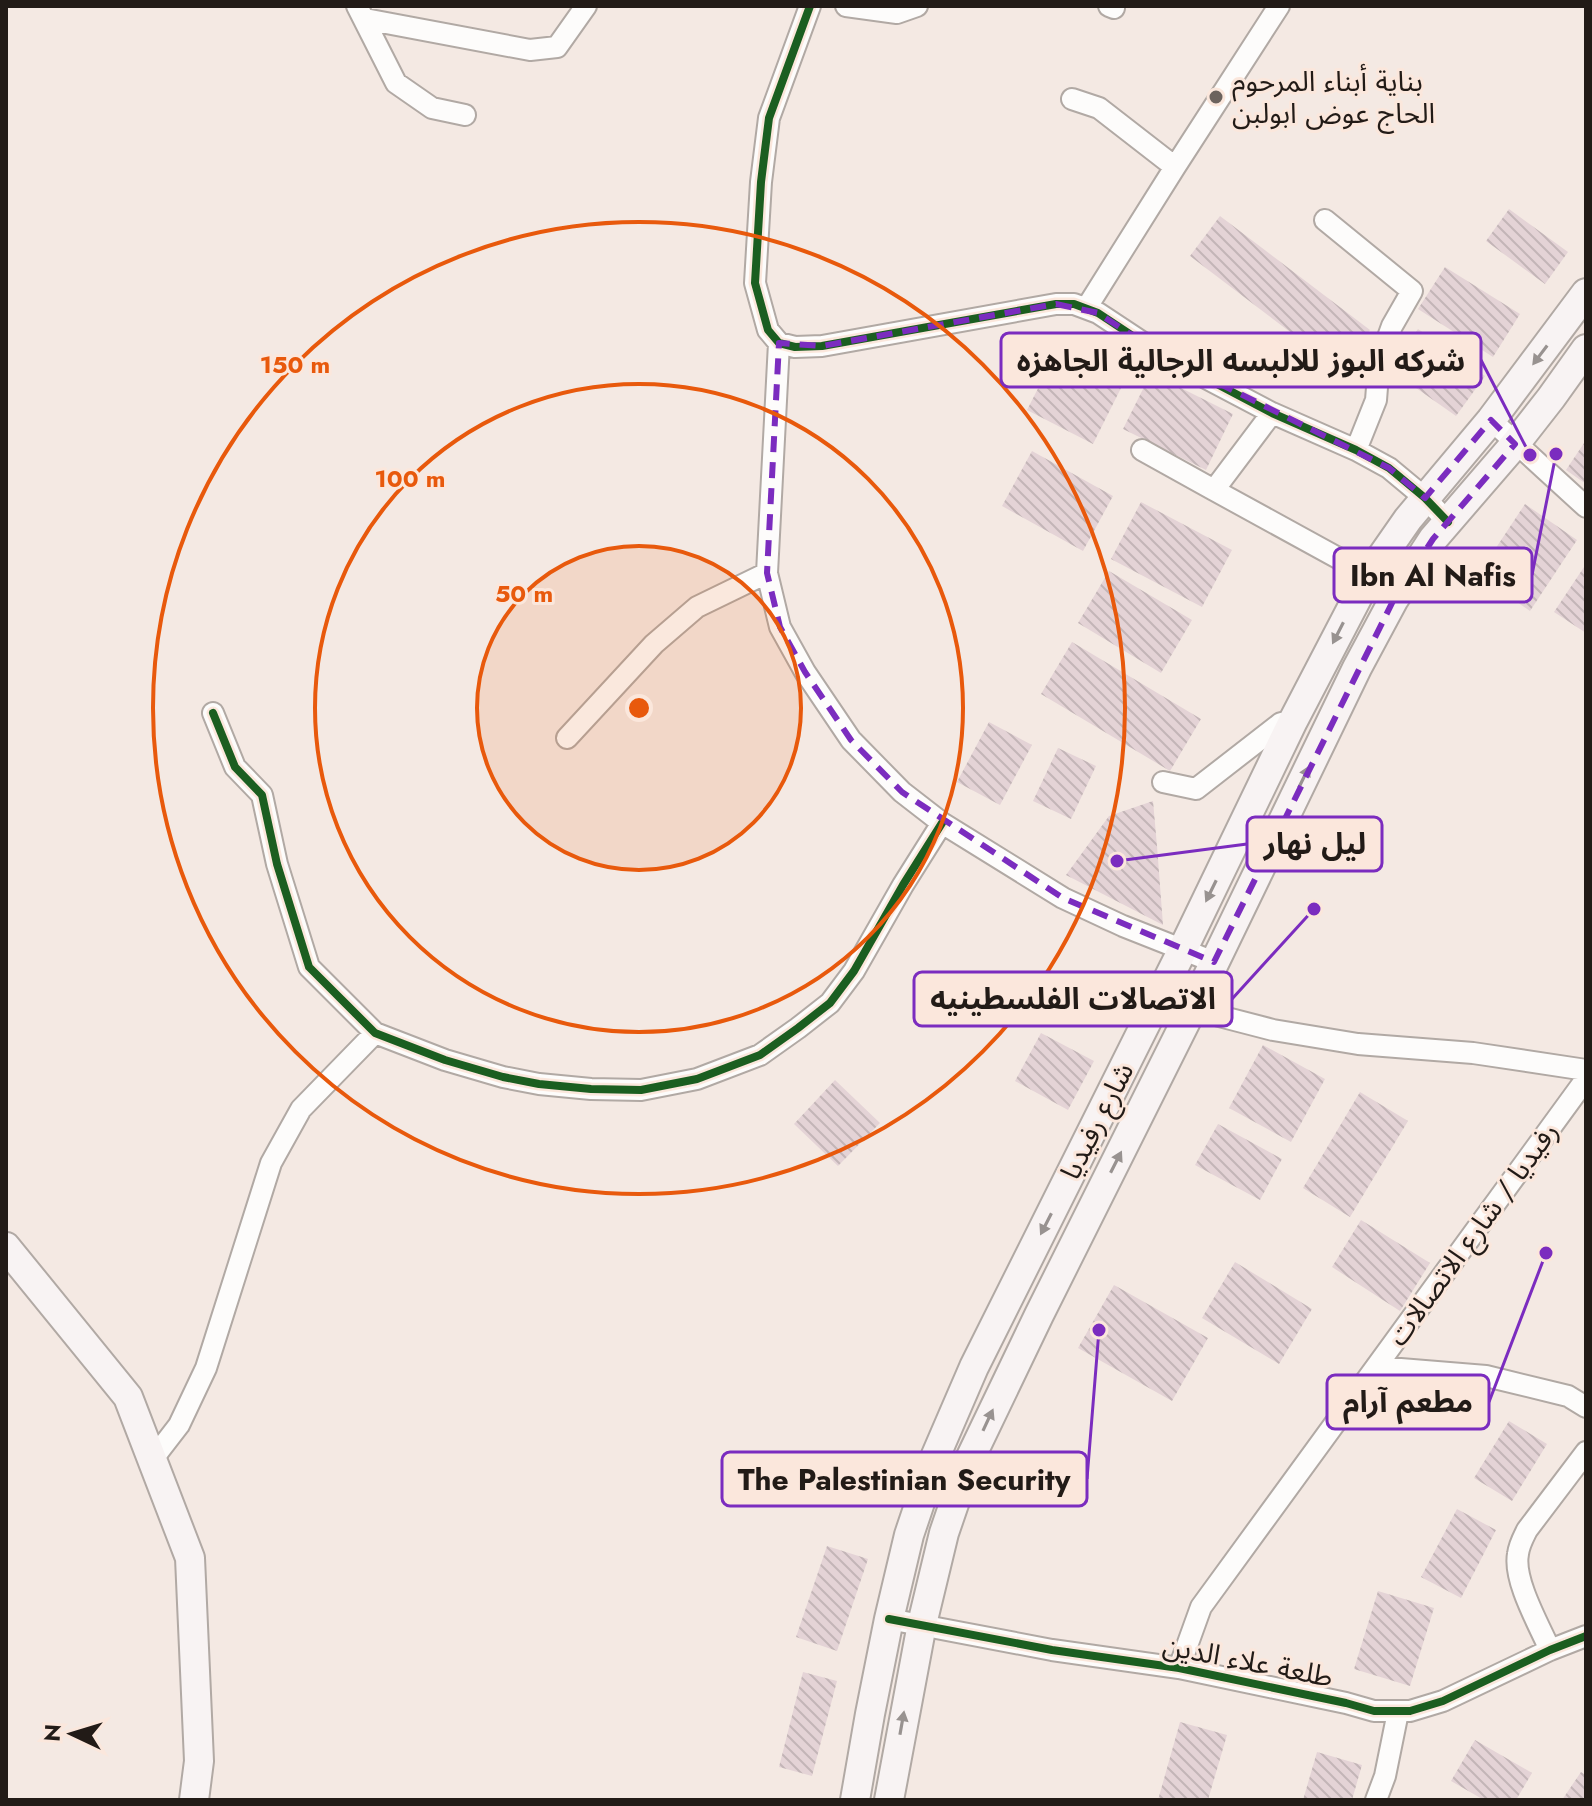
<svg xmlns="http://www.w3.org/2000/svg" width="1592" height="1806" font-family="Jost,'Noto Sans Arabic',sans-serif">
<defs>
<pattern id="building-back-hatch" width="6" height="6" patternUnits="userSpaceOnUse" patternTransform="scale(2)"><rect width="6" height="6" fill="#e4d3d6"/><path d="M-1 5l2 2M0 0l6 6M5-1l2 2" fill="none" stroke="#c3b5b7"/></pattern>
</defs>
<rect width="100%" height="100%" fill="#f4e9e3"/>
<path fill="url(#building-back-hatch)" d="M 1509,209 L 1568,252 L 1545,284 L 1486,241 Z
M 1220,216 L 1370,330 L 1340,370 L 1190,256 Z
M 1445,267 L 1520,314 L 1493,357 L 1418,309 Z
M 1418,329 L 1485,376 L 1456,416 L 1389,369 Z
M 1055,355 L 1121,388 L 1093,444 L 1027,410 Z
M 1151,373 L 1233,414 L 1206,470 L 1123,429 Z
M 1586,440 L 1586,484 L 1566,470 Z
M 1032,451 L 1113,496 L 1083,551 L 1002,506 Z
M 1141,502 L 1232,550 L 1202,607 L 1111,559 Z
M 1525,504 L 1577,540 L 1530,611 L 1478,575 Z
M 1586,564 L 1586,633 L 1554,612 Z
M 1109,571 L 1192,620 L 1161,673 L 1078,623 Z
M 1072,642 L 1201,719 L 1170,771 L 1041,694 Z
M 989,722 L 1032,745 L 1000,805 L 957,782 Z
M 1058,748 L 1096,766 L 1071,819 L 1033,801 Z
M 1153,801 L 1157,846 L 1163,925 L 1066,875 L 1109,816 Z
M 1041,1033 L 1094,1061 L 1068,1110 L 1015,1081 Z
M 1263,1045 L 1325,1079 L 1291,1142 L 1229,1108 Z
M 835,1080 L 880,1123 L 838,1166 L 794,1124 Z
M 1360,1092 L 1408,1121 L 1350,1217 L 1303,1188 Z
M 1218,1124 L 1282,1159 L 1260,1200 L 1195,1165 Z
M 1361,1220 L 1430,1263 L 1400,1311 L 1332,1267 Z
M 1235,1262 L 1312,1309 L 1279,1364 L 1202,1318 Z
M 1114,1285 L 1208,1338 L 1172,1401 L 1078,1348 Z
M 1509,1421 L 1547,1444 L 1512,1501 L 1474,1478 Z
M 1457,1509 L 1496,1530 L 1461,1598 L 1421,1577 Z
M 827,1546 L 868,1559 L 837,1651 L 796,1637 Z
M 1378,1591 L 1434,1608 L 1410,1686 L 1354,1669 Z
M 803,1672 L 837,1681 L 812,1776 L 779,1767 Z
M 1180,1722 L 1227,1735 L 1208,1800 L 1158,1800 Z
M 1475,1740 L 1532,1773 L 1516,1800 L 1484,1800 L 1451,1781 Z
M 1317,1752 L 1362,1765 L 1352,1800 L 1303,1800 Z
M 1581,1772 L 1586,1775 L 1586,1800 L 1562,1800 Z"/>
<g fill="none" stroke-linecap="round" stroke-linejoin="round">
<defs>
<path id="street" d="M 357,6 L 396,83 L 432,108 L 465,115
M 810,6 L 769,118 L 761,182 L 755,283 L 768,330 L 779,343 L 795,347 L 822,346 L 1056,304 L 1074,304 L 1098,313 L 1160,354 L 1272,413 L 1356,450 L 1389,468 L 1425,498 L 1448,522
M 846,6 L 897,13 L 917,6
M 1109,6 L 1114,8
M 365,19 L 530,50 L 557,47 L 586,6
M 1072,99 L 1099,108 L 1175,167
M 1325,220 L 1412,291 L 1392,326 L 1379,362 L 1376,400 L 1356,450
M 1087,307 L 1175,167 L 1279,6
M 779,343 L 767,573 L 780,627 L 805,672 L 851,740 L 902,792 L 942,823 L 1063,898 L 1123,926 L 1214,962
M 1272,413 L 1214,490 L 1369,575
M 1491,420 L 1586,507
M 1142,450 L 1214,490
M 213,713 L 235,767 L 262,795 L 277,864 L 309,967 L 375,1033 L 445,1060 L 503,1077 L 539,1084 L 591,1089 L 641,1090 L 697,1079 L 760,1055 L 798,1028 L 830,1003 L 854,971 L 903,885 L 942,823
M 567,738 L 654,644 L 697,607 L 767,573
M 1163,782 L 1196,789 L 1281,723 L 1293,721
M 1192,1009 L 1273,1030 L 1358,1044 L 1473,1053 L 1586,1070
M 1376,1367 L 1486,1376 L 1568,1396 L 1586,1407
M 152,1460 L 179,1425 L 206,1368 L 271,1163 L 301,1109 L 375,1033
M 889,1619 L 1052,1650 L 1179,1668 L 1346,1703 L 1374,1711 L 1410,1711 L 1443,1701 L 1550,1650 L 1586,1636
M 1550,1650 C 1539,1625 1513,1580 1518,1554 C 1519,1545 1523,1538 1527,1530 L 1586,1452
M 1179,1668 L 1201,1607 L 1586,1079
M 1376,1800 L 1385,1776 L 1398,1712"/>
<path id="secondary" d="M 6,1247 L 128,1397 L 190,1558 L 199,1761 L 194,1800
M 855,1800 L 870,1714 L 889,1619 L 909,1535 L 936,1455 L 974,1367 L 1183,949 L 1293,721 L 1369,575 L 1408,519 L 1491,420 L 1586,293
M 889,1800 L 922,1624 L 944,1533 L 968,1463 L 1039,1315 L 1192,1009 L 1357,668 L 1394,599 L 1433,539 L 1515,444 L 1551,398 L 1586,349"/>
</defs>
<use href="#street" stroke="#b1a9a4" stroke-width="24"/>
<use href="#secondary" stroke="#b1a9a4" stroke-width="32"/>
<use href="#street" stroke="#fdfcfb" stroke-width="20"/>
<use href="#secondary" stroke="#f8f3f3" stroke-width="28"/>
<defs>
<path id="cycleway" d="M 810,6 L 769,118 L 761,182 L 755,283 L 768,330 L 779,343 L 795,347 L 822,346 L 1056,304 L 1074,304 L 1098,313 L 1160,354 L 1272,413 L 1356,450 L 1389,468 L 1425,498 L 1448,522
M 213,713 L 235,767 L 262,795 L 277,864 L 309,967 L 375,1033 L 445,1060 L 503,1077 L 539,1084 L 591,1089 L 641,1090 L 697,1079 L 760,1055 L 798,1028 L 830,1003 L 854,971 L 903,885 L 942,823
M 889,1619 L 1052,1650 L 1179,1668 L 1346,1703 L 1374,1711 L 1410,1711 L 1443,1701 L 1550,1650 L 1586,1636"/>
</defs>
<use href="#cycleway" stroke="#fbe7dc" stroke-width="13"/>
<use href="#cycleway" stroke="#1b5e20" stroke-width="8"/>
</g>
<defs><path id="oneway-solid" d="M-6-.8H1V-3.2L6.5 0L1 3.2V.8H-6Z" transform="scale(2)"/></defs>
<g fill="#989290">
<use href="#oneway-solid" transform="translate(1540 355) rotate(127)"/>
<use href="#oneway-solid" transform="translate(1338 633) rotate(117)"/>
<use href="#oneway-solid" transform="translate(1304 777) rotate(-64)"/>
<use href="#oneway-solid" transform="translate(1211 891) rotate(116)"/>
<use href="#oneway-solid" transform="translate(1116 1162) rotate(-63)"/>
<use href="#oneway-solid" transform="translate(1046 1224) rotate(117)"/>
<use href="#oneway-solid" transform="translate(988 1420) rotate(-65)"/>
<use href="#oneway-solid" transform="translate(902 1723) rotate(-80)"/>
</g>
<path fill="none" stroke="#7b2cbf" stroke-width="6" stroke-dasharray="16 10" stroke-linejoin="round" d="M 1056,304 L 1098,313 L 1160,354 L 1389,468 L 1425,498 L 1491,420 L 1515,444 L 1433,539 L 1394,599 L 1214,962 L 1063,898 L 902,792 L 851,740 L 805,672 L 780,627 L 767,573 L 779,343 L 822,346 Z"/>
<circle cx="639" cy="708" r="162" fill="#e8590c" fill-opacity=".12"/>
<g fill="none" stroke="#e8590c" stroke-width="4">
<circle cx="639" cy="708" r="162"/>
<circle cx="639" cy="708" r="324"/>
<circle cx="639" cy="708" r="486"/>
</g>
<circle fill="#6c635e" stroke="#fbe7dc" stroke-width="3" cx="1216" cy="97" r="8"/>
<g text-anchor="middle" dominant-baseline="central" stroke-width="6" stroke-linejoin="round" paint-order="stroke">
<g font-size="28" fill="#221b17" stroke="#fbe7dc" text-anchor="start">
<text x="1232" y="81">بناية أبناء المرحوم<tspan x="1232" dy="32">الحاج عوض ابولبن</tspan></text>
</g>
<g font-size="28" fill="#221b17" stroke="#fbe7dc">
<text transform="translate(1097 1121) rotate(-63)">شارع رفيديا</text>
<text transform="translate(1473 1234) rotate(-54)">رفيديا / شارع الاتصالات</text>
<text transform="translate(1248 1661) rotate(11)">طلعة علاء الدين</text>
</g>
</g>
<circle cx="639" cy="708" r="12" fill="#e8590c" stroke="#fbe7dc" stroke-width="4"/>
<g font-size="24" text-anchor="middle" font-weight="bold" fill="#e8590c" stroke="#fbe7dc" stroke-width="6" stroke-linejoin="round" paint-order="stroke">
<text x="295" y="373">150 m</text>
<text x="410" y="487">100 m</text>
<text x="524" y="602">50 m</text>
</g>
<path fill="none" stroke="#7b2cbf" stroke-width="3" d="M1530 455L1481 360M1556 454L1532 575M1117 861L1247 844M1314 909L1232 999M1546 1253L1489 1402M1099 1330L1087 1479"/>
<g fill="#7b2cbf" stroke="#fbe7dc" stroke-width="3">
<circle cx="1530" cy="455" r="8"/>
<circle cx="1556" cy="454" r="8"/>
<circle cx="1117" cy="861" r="8"/>
<circle cx="1314" cy="909" r="8"/>
<circle cx="1546" cy="1253" r="8"/>
<circle cx="1099" cy="1330" r="8"/>
</g>
<g fill="#fbe7dc" stroke="#7b2cbf" stroke-width="3">
<rect x="1001" y="333" width="480" height="54" rx="8"/>
<rect x="1334" y="548" width="198" height="54" rx="8"/>
<rect x="1247" y="817" width="135" height="54" rx="8"/>
<rect x="914" y="972" width="318" height="54" rx="8"/>
<rect x="1327" y="1375" width="162" height="54" rx="8"/>
<rect x="722" y="1452" width="365" height="54" rx="8"/>
</g>
<g font-size="30" text-anchor="middle" font-weight="bold" fill="#221b17">
<text x="1241" y="371">شركه البوز للالبسه الرجالية الجاهزه</text>
<text x="1433" y="586">Ibn Al Nafis</text>
<text x="1315" y="854">ليل نهار</text>
<text x="1073" y="1009">الاتصالات الفلسطينيه</text>
<text x="1408" y="1412">مطعم آرام</text>
<text x="904" y="1490">The Palestinian Security</text>
</g>
<rect width="1592" height="1806" fill="none" stroke="#221b17" stroke-width="16"/>
<g transform="translate(72 1734) rotate(274)" stroke="#fbe7dc" stroke-width="6" paint-order="stroke">
<path d="M0-6L14 30L0 20L-14 30Z" fill="#221b17"/>
<text y="-12" font-size="22" font-weight="bold" text-anchor="middle" fill="#221b17">N</text>
</g>
</svg>
